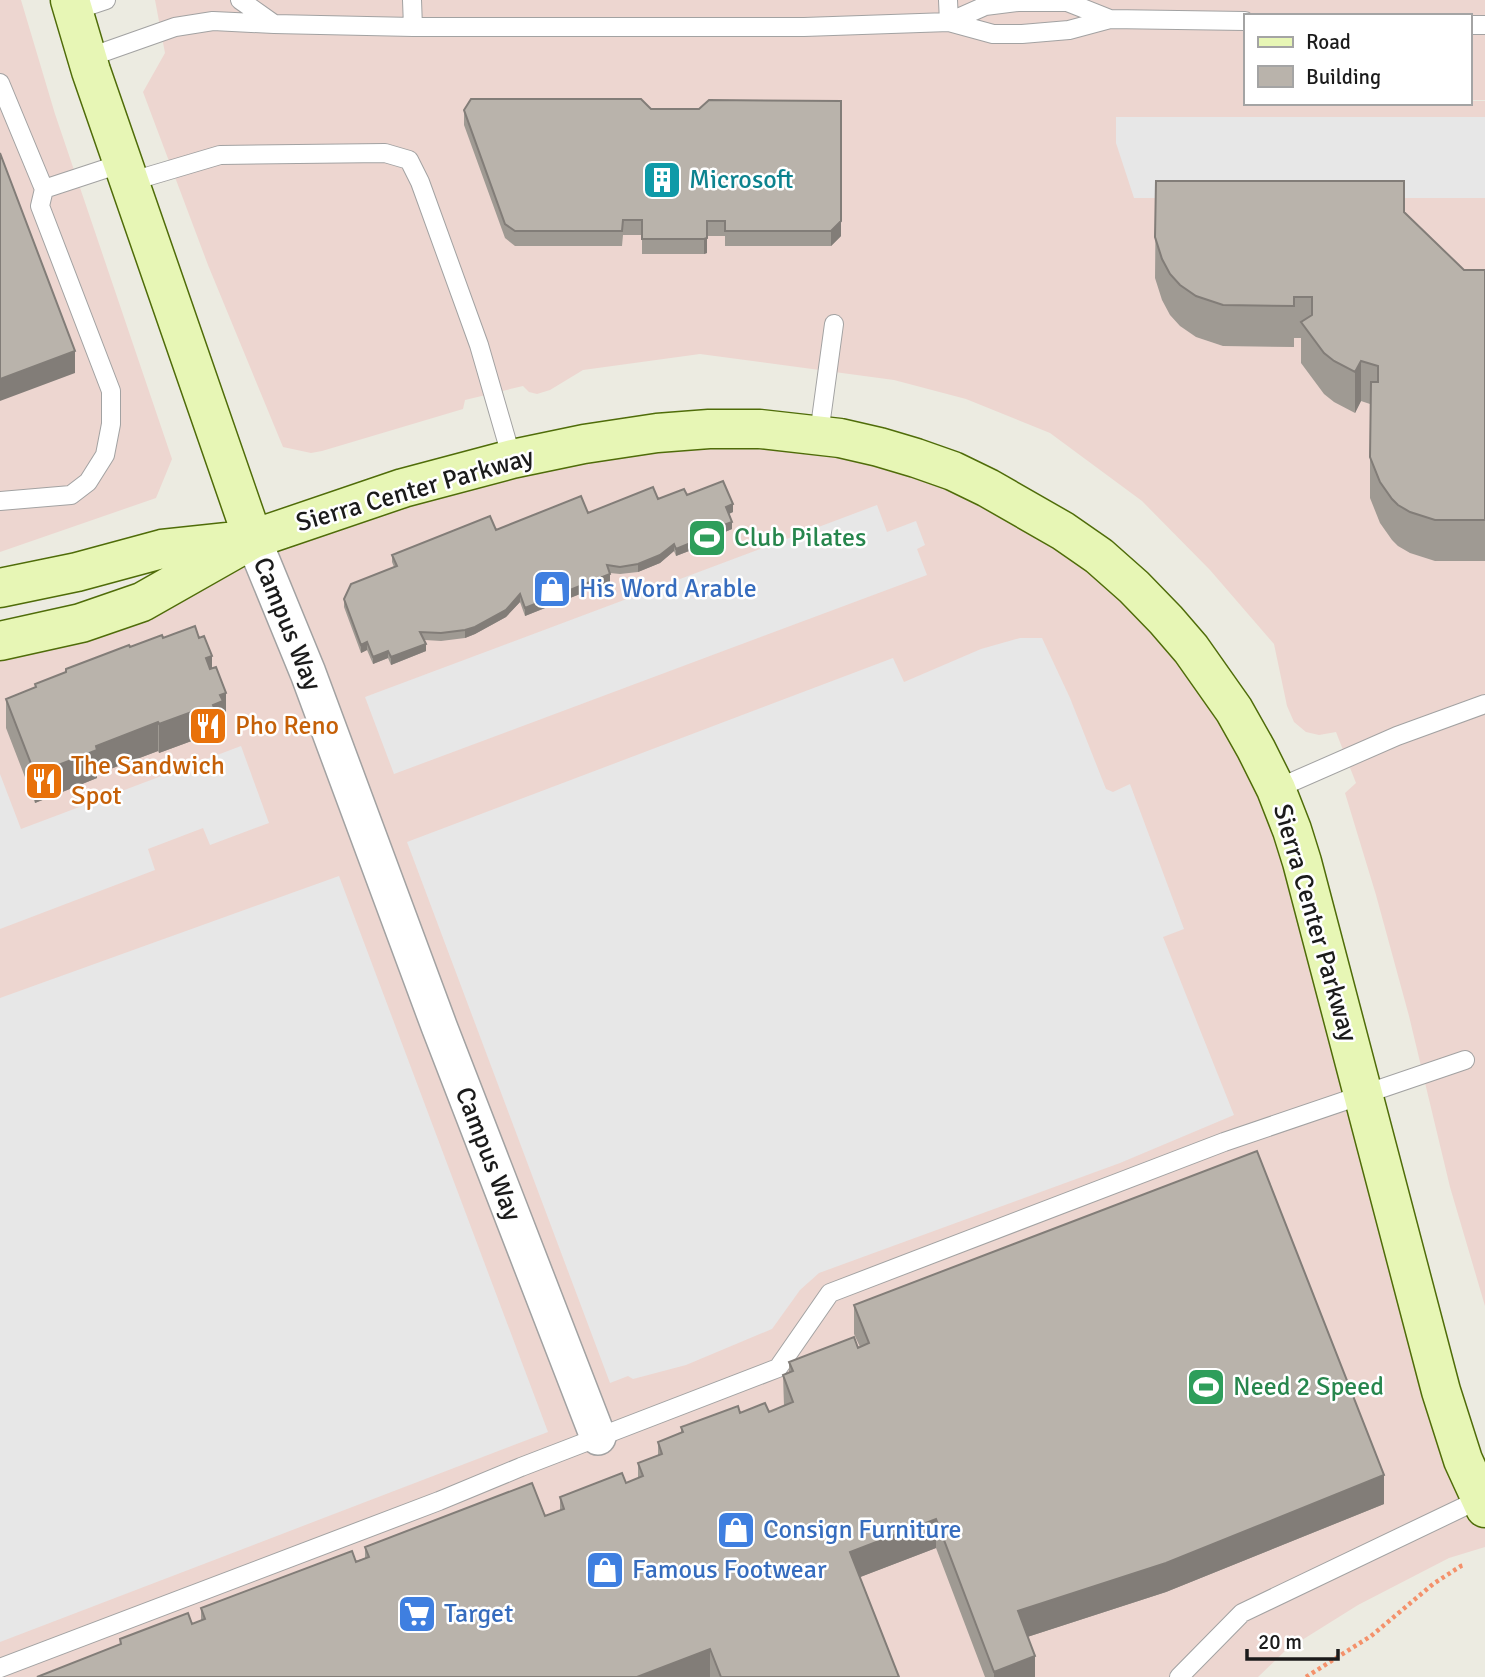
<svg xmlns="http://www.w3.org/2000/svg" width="1485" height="1677" font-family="Signika,sans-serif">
<rect width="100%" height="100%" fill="#ecebe1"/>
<path fill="#edd6d0" d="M 0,0 L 21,0 L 55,114 L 172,459 L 156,498 L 0,552 Z
M 155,0 L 1485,0 L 1485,100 L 1469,100 L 1469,16 L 1245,16 L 1245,103 L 1469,103 L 1469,101 L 1485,101 L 1485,1306 L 1450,1187 L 1409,1016 L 1376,895 L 1345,793 L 1356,783 L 1336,732 L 1319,735 L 1306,732 L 1294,722 L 1287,706 L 1274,644 L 1210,570 L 1142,501 L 1050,433 L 966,399 L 894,380 L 700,354 L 583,370 L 550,390 L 537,394 L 529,392 L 523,386 L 465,400 L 463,409 L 322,451 L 311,453 L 283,447 L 208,265 L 143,92 L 165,53 Z
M 611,438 L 858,445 L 1107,559 L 1249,720 L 1485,1494 L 1485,1547 L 1449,1558 L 1358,1605 L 1286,1650 L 1258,1677 L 0,1677 L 0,645 L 239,545 Z"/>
<path fill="#e7e7e7" d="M 1116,117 L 1485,117 L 1485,198 L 1134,198 L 1116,143 Z
M 877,505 L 887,532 L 916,521 L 925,545 L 917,549 L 927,575 L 394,774 L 365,697 Z
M 1020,638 L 1042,638 L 1070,698 L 1106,789 L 1113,792 L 1130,784 L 1184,929 L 1163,937 L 1234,1115 L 1120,1163 L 819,1273 L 800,1290 L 772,1329 L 686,1365 L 633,1379 L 628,1376 L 610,1383 L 407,842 L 893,658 L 904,682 L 981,649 Z
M 241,746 L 269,823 L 210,845 L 203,828 L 148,849 L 155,870 L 0,929 L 0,774 L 21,829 Z
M 339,876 L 548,1432 L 0,1642 L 0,998 Z"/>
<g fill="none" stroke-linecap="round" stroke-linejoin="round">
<defs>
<path id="lane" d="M 412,0 L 413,27
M 948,0 L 949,22
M 73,11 L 106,0
M 1110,19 L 1245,21
M 274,24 L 413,27 L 804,27 L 949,22 L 993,34 L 1022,34 L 1069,30 L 1110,19 L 1067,2 L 1018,2 L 985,6 L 949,22
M 1469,25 L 1485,25
M 87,58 L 175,27 L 213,21 L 274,24 L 240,0
M 0,83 L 44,189
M 129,182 L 220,155 L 385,153 L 409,160 L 420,182 L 479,345 L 512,459
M 819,434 L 834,324
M 0,501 L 71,495 L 88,482 L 105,455 L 111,424 L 111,391 L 40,206 L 44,189 L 123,163
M 1276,789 L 1397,736 L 1485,704
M 0,1668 L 439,1501 L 521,1467 L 778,1368 L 830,1293 L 1224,1142 L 1465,1060
M 1179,1677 L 1242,1613 L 1480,1499"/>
<path id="street" d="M 253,539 L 308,673 L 439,1026 L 598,1437"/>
<path id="secondary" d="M 70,0 L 91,71 L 253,539
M 0,588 L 77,572 L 162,549 L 237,541
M 0,641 L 81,623 L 142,602 L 253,539 L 403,488 L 512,459 L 584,444 L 657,433 L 709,429 L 760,429 L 840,438 L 879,447 L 916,458 L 953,471 L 988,488 L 1063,531 L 1099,556 L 1134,587 L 1166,620 L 1191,649 L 1234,710 L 1256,749 L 1276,789 L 1292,830 L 1302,862 L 1441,1391 L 1463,1460 L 1485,1508"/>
</defs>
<use href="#lane" stroke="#a2a2a2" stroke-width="20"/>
<use href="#street" stroke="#a2a2a2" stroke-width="38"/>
<use href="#secondary" stroke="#4f6c09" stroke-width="41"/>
<path stroke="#f4916b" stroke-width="4.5" stroke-dasharray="3.5 3.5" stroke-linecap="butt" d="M 1306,1677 L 1371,1636 L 1433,1584 L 1461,1566 L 1465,1565"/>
<use href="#lane" stroke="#fff" stroke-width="18"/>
<use href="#street" stroke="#fff" stroke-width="35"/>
<use href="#secondary" stroke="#e7f6b5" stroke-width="38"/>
</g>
<path fill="#9f9a93" d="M 651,109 L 841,236 L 831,246 L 725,246 L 725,236 L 707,236 L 707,253 L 704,254 L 642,254 L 642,235 L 623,235 L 622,246 L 515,246 L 505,238 L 464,125 L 464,110 Z
M 1156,181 L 1404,212 L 1464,270 L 1485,270 L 1485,561 L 1435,561 L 1410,553 L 1398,546 L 1392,540 L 1380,523 L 1370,498 L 1370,404 L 1361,401 L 1355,413 L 1334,402 L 1324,394 L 1301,363 L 1301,338 L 1294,338 L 1294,347 L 1223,346 L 1196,337 L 1180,326 L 1170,315 L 1162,300 L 1155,278 Z
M 687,495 L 733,512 L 729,514 L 732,529 L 720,534 L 720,539 L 676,556 L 674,551 L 660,563 L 638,572 L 620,574 L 610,573 L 610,582 L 525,616 L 520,602 L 506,617 L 475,634 L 465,638 L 441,641 L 425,640 L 426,651 L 391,665 L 388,658 L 373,664 L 367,650 L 361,653 L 344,607 L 344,599 L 394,567 L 392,562 L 392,555 L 496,530 L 658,499 Z
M 163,638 L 212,668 L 226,722 L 223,723 L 223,730 L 215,733 L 215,738 L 199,745 L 197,739 L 159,753 L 158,751 L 97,774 L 97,778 L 35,803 L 6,728 L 6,699 L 35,688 L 35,684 L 66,672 L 66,669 L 130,647 Z
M 854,1305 L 1384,1504 L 1166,1592 L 1027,1637 L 1035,1677 L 985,1677 L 936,1548 L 860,1577 L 899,1677 L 37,1677 L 120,1645 L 120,1639 L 192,1624 L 201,1620 L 201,1608 L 365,1558 L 365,1547 L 545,1516 L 560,1511 L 560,1497 L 626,1483 L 638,1478 L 638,1463 L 658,1455 L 658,1442 L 681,1433 L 681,1427 L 740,1413 L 769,1412 L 784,1406 L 783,1375 L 789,1373 L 789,1362 L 860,1347 L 854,1334 Z"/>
<path fill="#827d78" d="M 841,101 L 841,236 L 831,246 L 831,231 Z
M 707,238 L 707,253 L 704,254 L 704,239 Z
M 75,351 L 75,373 L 0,401 L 0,379 Z
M 1361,361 L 1361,401 L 1355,413 L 1355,372 Z
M 733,504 L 733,512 L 726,515 L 726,507 Z
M 732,522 L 732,529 L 720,534 L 720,539 L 676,556 L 676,549 L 718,527 Z
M 674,544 L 674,551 L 660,563 L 638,572 L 638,564 Z
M 610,574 L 610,582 L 525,616 L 525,608 Z
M 520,594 L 520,602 L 506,617 L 475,634 L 465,638 L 465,630 Z
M 367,642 L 367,650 L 361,653 L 361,645 Z
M 426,644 L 426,651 L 391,665 L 391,657 Z
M 388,651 L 388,658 L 373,664 L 373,657 Z
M 212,656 L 212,685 L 206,658 Z
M 226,693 L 226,722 L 223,723 L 223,730 L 215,733 L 215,738 L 199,745 L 199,716 L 213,705 L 220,695 Z
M 197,710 L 197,739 L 159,753 L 159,724 Z
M 158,722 L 158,751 L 97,774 L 97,778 L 35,803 L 35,774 L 96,746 Z
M 1384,1475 L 1384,1504 L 1166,1592 L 1018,1640 L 1018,1611 Z
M 936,1519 L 936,1548 L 850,1581 L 850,1552 Z
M 710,1649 L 710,1677 L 637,1677 Z
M 1035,1656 L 1035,1677 L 994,1677 L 994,1672 Z"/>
<path fill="#b9b3ab" stroke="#827d78" stroke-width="2" d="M 471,99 L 641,99 L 651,109 L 699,109 L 709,100 L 841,101 L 841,221 L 831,231 L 725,231 L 725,221 L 707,221 L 707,238 L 704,239 L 642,239 L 642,220 L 623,220 L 622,231 L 515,231 L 505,224 L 464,110 Z
M 0,153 L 75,351 L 0,379 Z
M 1156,181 L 1404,181 L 1404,212 L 1464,270 L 1485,270 L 1485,520 L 1435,520 L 1410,512 L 1398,505 L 1392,499 L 1380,482 L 1370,457 L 1371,382 L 1378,382 L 1378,366 L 1361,361 L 1355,372 L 1334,361 L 1324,353 L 1301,322 L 1312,315 L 1312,297 L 1294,297 L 1294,306 L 1223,305 L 1196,296 L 1180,285 L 1170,274 L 1162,259 L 1155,237 Z
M 723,481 L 733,504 L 726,507 L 732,522 L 718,527 L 720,531 L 676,549 L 674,544 L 660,555 L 638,564 L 620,567 L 607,565 L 610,574 L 525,608 L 520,594 L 506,610 L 475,627 L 465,630 L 441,633 L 420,632 L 426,644 L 391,657 L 388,651 L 373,657 L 367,642 L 361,645 L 344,599 L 351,584 L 397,566 L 392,555 L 490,516 L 496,530 L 581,496 L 588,513 L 653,487 L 658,499 L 684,489 L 687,495 Z
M 195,626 L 199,638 L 204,636 L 212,656 L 206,658 L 210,669 L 216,667 L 226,693 L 220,695 L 223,701 L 213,705 L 215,710 L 199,716 L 197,710 L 159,724 L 158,722 L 96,746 L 97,750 L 35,774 L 6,699 L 36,687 L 35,684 L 66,672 L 66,669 L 129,645 L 130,647 L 162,635 L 163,638 Z
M 1257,1151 L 1384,1475 L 1166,1563 L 1018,1611 L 1035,1656 L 994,1672 L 936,1519 L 850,1552 L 899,1677 L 721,1677 L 710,1649 L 637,1677 L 37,1677 L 121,1644 L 120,1639 L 188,1613 L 192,1624 L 205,1619 L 201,1608 L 352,1551 L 356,1562 L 369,1557 L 365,1547 L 532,1483 L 545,1516 L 564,1509 L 560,1497 L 622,1473 L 626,1483 L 643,1476 L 638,1463 L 662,1454 L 658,1442 L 683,1432 L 681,1427 L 738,1406 L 740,1413 L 765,1403 L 769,1412 L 793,1402 L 783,1375 L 793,1371 L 789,1362 L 854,1337 L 858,1348 L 869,1343 L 854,1305 Z"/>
<defs>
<symbol id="building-square" viewBox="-11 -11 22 22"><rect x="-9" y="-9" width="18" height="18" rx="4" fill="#0f9aa8" stroke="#fff"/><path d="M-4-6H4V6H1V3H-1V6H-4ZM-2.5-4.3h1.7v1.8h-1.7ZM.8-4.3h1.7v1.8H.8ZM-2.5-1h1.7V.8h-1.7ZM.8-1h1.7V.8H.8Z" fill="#fff"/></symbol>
<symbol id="stadium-square" viewBox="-11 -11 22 22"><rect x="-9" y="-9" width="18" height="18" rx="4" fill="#2e9e5b" stroke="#fff"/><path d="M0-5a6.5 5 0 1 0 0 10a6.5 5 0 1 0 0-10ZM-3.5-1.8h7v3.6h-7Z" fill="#fff"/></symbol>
<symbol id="shop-square" viewBox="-11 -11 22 22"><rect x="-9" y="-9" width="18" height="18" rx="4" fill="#3f7fe0" stroke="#fff"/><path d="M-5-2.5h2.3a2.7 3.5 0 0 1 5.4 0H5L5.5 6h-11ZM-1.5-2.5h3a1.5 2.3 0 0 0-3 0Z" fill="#fff"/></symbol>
<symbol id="restaurant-square" viewBox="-11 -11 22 22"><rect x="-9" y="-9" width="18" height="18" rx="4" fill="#e8710a" stroke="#fff"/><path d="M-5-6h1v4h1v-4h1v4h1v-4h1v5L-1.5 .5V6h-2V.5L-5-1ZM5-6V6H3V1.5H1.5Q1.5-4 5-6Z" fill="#fff"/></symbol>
<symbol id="supermarket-square" viewBox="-11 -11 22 22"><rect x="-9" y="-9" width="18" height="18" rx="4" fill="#3f7fe0" stroke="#fff"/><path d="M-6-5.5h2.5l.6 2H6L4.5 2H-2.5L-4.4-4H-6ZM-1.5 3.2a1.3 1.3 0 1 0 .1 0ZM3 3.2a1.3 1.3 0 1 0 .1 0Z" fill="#fff"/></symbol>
</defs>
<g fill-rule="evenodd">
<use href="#building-square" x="640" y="158" width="44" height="44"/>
<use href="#stadium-square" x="685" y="516" width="44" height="44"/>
<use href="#shop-square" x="530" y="567" width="44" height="44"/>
<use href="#restaurant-square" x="186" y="704" width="44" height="44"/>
<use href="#restaurant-square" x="22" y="759" width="44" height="44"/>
<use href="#stadium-square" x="1184" y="1365" width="44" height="44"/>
<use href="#shop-square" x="714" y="1508" width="44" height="44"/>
<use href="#shop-square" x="583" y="1548" width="44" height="44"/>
<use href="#supermarket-square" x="395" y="1592" width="44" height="44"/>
</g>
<g text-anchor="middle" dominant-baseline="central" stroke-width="5" stroke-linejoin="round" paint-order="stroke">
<g font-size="26" fill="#0d838f" stroke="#fff" text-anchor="start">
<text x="689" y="180">Microsoft</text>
</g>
<g font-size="26" fill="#1b1b1b" stroke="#fff">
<text transform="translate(415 490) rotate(-16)">Sierra Center Parkway</text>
<text transform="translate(287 624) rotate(68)">Campus Way</text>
<text transform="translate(1315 923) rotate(74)">Sierra Center Parkway</text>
<text transform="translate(488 1154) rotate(69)">Campus Way</text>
</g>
<g font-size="26" fill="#27864d" stroke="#fff" text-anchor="start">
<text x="734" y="538">Club Pilates</text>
<text x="1233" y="1387">Need 2 Speed</text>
</g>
<g font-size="26" fill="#366cbe" stroke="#fff" text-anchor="start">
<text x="579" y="589">His Word Arable</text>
<text x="763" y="1530">Consign Furniture</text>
<text x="632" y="1570">Famous Footwear</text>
<text x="444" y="1614">Target</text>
</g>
<g font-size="26" fill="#c56008" stroke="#fff" text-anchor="start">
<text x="235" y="726">Pho Reno</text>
<text x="71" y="766">The Sandwich<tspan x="71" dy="30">Spot</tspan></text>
</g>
</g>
<rect x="1244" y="14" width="228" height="91" fill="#ffffff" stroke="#a4a4a4" stroke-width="2"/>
<rect x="1258" y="37" width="35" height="10" fill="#e7f6b5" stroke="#a4a4a4" stroke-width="2"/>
<text x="1306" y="49" font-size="21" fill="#1b1b1b">Road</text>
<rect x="1258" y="66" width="35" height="21" fill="#b9b3ab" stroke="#a4a4a4" stroke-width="2"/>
<text x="1306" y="84" font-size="21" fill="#1b1b1b">Building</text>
<path d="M1247 1649v10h91v-10" fill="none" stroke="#1b1b1b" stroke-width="3.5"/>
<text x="1258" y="1649" font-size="21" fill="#1b1b1b" stroke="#ffffff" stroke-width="5" paint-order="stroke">20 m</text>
</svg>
